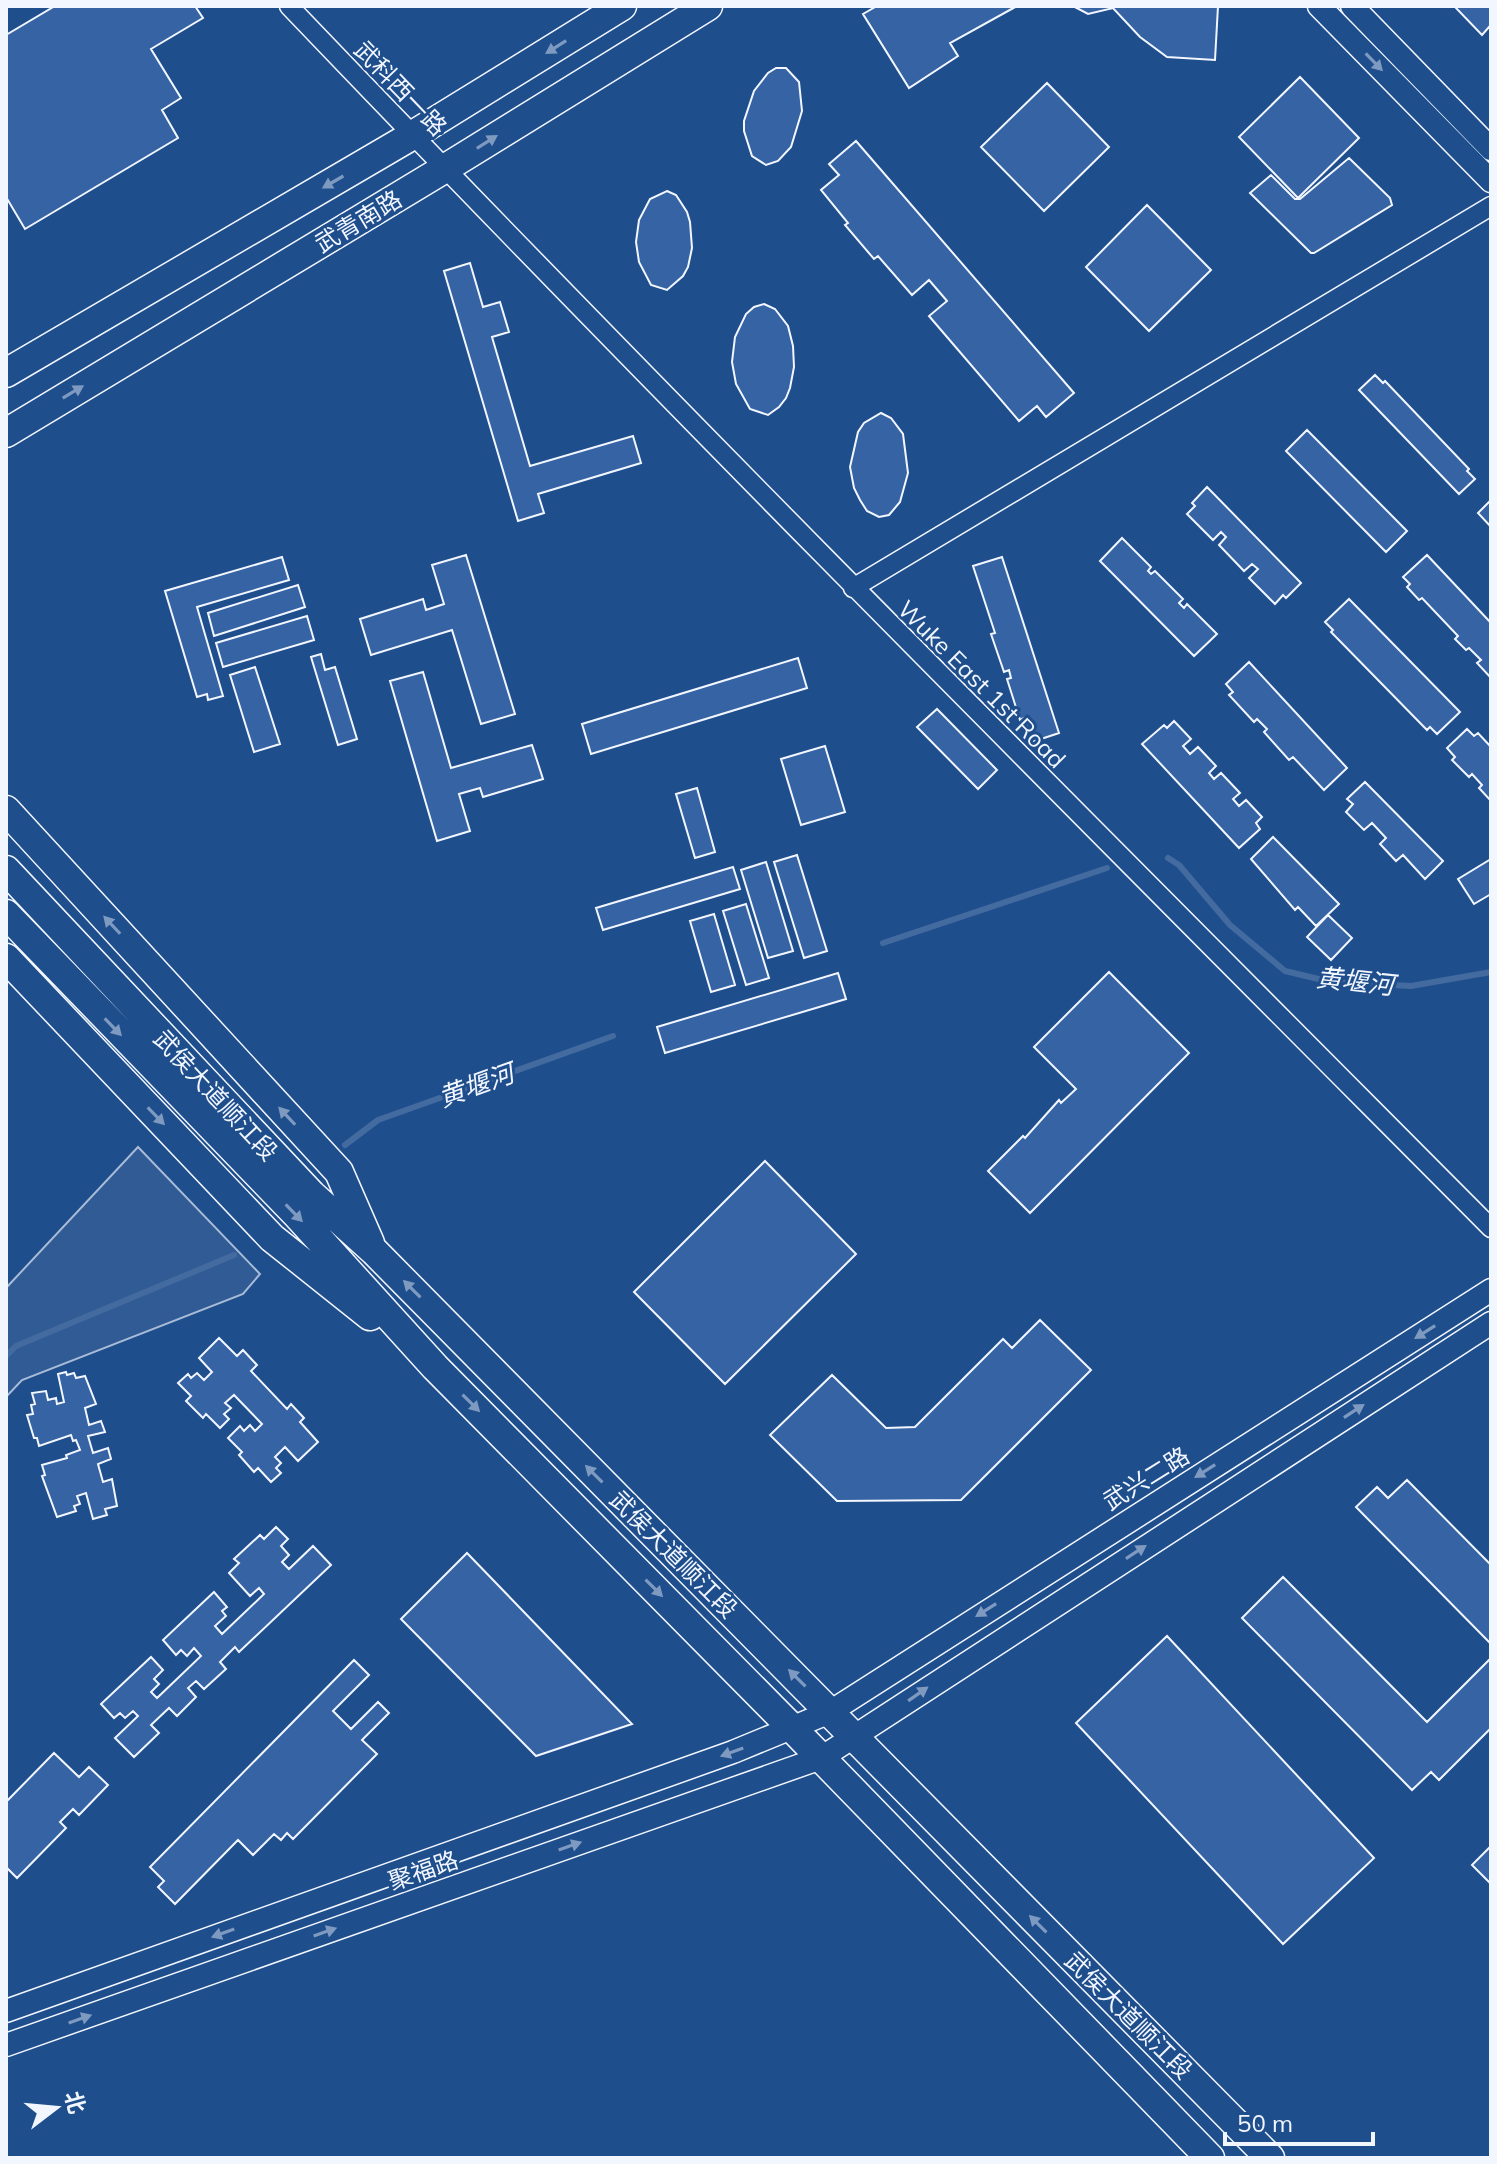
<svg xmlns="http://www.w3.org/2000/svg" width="1497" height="2164" font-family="Mulish,'Noto Sans SC',sans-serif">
<rect width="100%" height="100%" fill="#1f4e8c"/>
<path fill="#305b95" stroke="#a8bbd7" stroke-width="2" d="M 138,1147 L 260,1274 L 243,1294 L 22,1380 L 6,1397 L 6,1288 Z"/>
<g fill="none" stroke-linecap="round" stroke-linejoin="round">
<path stroke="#446ba0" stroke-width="6" d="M 1168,858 L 1179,865 L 1230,925 L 1285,971 L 1331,982 L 1411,986 L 1491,972
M 883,943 L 1107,868
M 345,1145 L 378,1120 L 613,1036
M 6,1356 L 16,1346 L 234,1255"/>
</g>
<path fill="#3563a3" stroke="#f2f6ff" stroke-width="2" d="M 55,6 L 195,6 L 203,18 L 151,49 L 181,98 L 162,110 L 178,138 L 25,229 L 6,197 L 6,35 Z
M 877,6 L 1017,6 L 950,43 L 958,56 L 909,88 L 863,14 Z
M 1073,6 L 1218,6 L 1215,60 L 1167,57 L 1140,37 L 1113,8 L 1088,14 Z
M 1491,6 L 1491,29 L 1489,27 L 1482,35 L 1455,7 Z
M 776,68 L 786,68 L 799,82 L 802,111 L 791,147 L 778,161 L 766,165 L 752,156 L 744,131 L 744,121 L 754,91 L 768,73 Z
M 1300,77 L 1359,138 L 1298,198 L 1239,137 Z
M 1047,83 L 1109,147 L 1044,211 L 981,147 Z
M 856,141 L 1074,393 L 1046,417 L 1037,406 L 1019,421 L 929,316 L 947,301 L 929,280 L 912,295 L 878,256 L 874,259 L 845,225 L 848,223 L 821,190 L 839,175 L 829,164 Z
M 1349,158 L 1390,198 L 1392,205 L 1314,253 L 1311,253 L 1250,193 L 1271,175 L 1295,199 L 1300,199 Z
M 667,191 L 676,195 L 687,212 L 690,222 L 692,248 L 688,267 L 683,276 L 667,290 L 651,285 L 639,262 L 636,242 L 639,220 L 650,199 Z
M 1147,205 L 1211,270 L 1149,331 L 1086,267 Z
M 470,263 L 483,307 L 500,302 L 509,332 L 492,337 L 530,466 L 633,436 L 641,463 L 538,494 L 544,513 L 518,521 L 444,271 Z
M 764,304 L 775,309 L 788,326 L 793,346 L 794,367 L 790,388 L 786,398 L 779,407 L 768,415 L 750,409 L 736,384 L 732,362 L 735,337 L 746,314 L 754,307 Z
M 1375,375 L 1383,383 L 1385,381 L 1469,469 L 1467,471 L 1475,479 L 1459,494 L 1359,390 Z
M 881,413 L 891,418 L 903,434 L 908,473 L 900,502 L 889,515 L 879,517 L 867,511 L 860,500 L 854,488 L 850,467 L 858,432 L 864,423 Z
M 1307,430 L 1407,531 L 1386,552 L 1286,451 Z
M 1207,487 L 1301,583 L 1286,598 L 1283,595 L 1275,604 L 1249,578 L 1258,569 L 1252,564 L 1244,571 L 1219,545 L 1226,537 L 1221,532 L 1213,540 L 1187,514 L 1195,506 L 1192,503 Z
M 1491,500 L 1491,527 L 1478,513 Z
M 1122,538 L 1151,567 L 1148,571 L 1151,574 L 1155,571 L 1183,599 L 1179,603 L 1184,608 L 1187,604 L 1217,634 L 1194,656 L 1100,561 Z
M 466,555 L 515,714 L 481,724 L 452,630 L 371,655 L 360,619 L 423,599 L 426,610 L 444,604 L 432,565 Z
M 1427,555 L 1491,623 L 1491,678 L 1477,663 L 1481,660 L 1469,648 L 1466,650 L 1455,639 L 1458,636 L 1422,598 L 1419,600 L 1407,587 L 1410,584 L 1403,577 Z
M 282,557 L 289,580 L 197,607 L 223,696 L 208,700 L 207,694 L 197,697 L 165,591 Z
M 1002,557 L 1059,733 L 1032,742 L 1024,718 L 1020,720 L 1007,679 L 1011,678 L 1009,670 L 1004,672 L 991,634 L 995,633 L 973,566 Z
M 298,585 L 305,607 L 214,636 L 208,613 Z
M 1349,599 L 1460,712 L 1437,734 L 1430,727 L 1427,730 L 1331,632 L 1333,630 L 1325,622 Z
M 307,616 L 314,640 L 223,667 L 216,643 Z
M 321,654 L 325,670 L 335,667 L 357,739 L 338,745 L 311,657 Z
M 798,658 L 807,688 L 591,754 L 582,724 Z
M 1249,662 L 1347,768 L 1324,790 L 1293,757 L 1289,760 L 1264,732 L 1267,729 L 1257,719 L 1254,722 L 1229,695 L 1233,692 L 1226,684 Z
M 255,667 L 280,744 L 254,752 L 230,675 Z
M 423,672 L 451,768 L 532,745 L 543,779 L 483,797 L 480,788 L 459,794 L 470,831 L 437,841 L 390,681 Z
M 937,709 L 997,770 L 978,789 L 917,727 Z
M 1174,721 L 1191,739 L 1183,746 L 1190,754 L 1198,747 L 1216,766 L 1209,773 L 1214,779 L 1221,773 L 1240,793 L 1233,799 L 1239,806 L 1246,800 L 1262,817 L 1256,823 L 1260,829 L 1239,848 L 1142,744 L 1164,725 L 1167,728 Z
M 1467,729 L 1474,736 L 1478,733 L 1491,747 L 1491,801 L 1479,788 L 1482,785 L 1472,774 L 1469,777 L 1452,760 L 1455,757 L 1447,748 Z
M 825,746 L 845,812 L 801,825 L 781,759 Z
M 1365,782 L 1443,861 L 1425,879 L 1403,855 L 1396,861 L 1380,844 L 1386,838 L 1372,823 L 1364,830 L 1346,812 L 1353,804 L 1347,799 Z
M 697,788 L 715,852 L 695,858 L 676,794 Z
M 1273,837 L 1339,904 L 1316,926 L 1298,907 L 1295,910 L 1251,859 Z
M 797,855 L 827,951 L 804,958 L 774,862 Z
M 1491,859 L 1491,894 L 1474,904 L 1458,879 Z
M 766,862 L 793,951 L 768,958 L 741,870 Z
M 733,867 L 740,889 L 603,930 L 596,908 Z
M 746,904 L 769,978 L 746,985 L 723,911 Z
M 714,914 L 735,985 L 711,992 L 690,921 Z
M 1328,915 L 1352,938 L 1331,960 L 1307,937 Z
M 1109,972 L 1189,1053 L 1030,1213 L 988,1171 L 1023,1136 L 1025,1138 L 1059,1100 L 1061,1103 L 1076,1089 L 1034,1047 Z
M 838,973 L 846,999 L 665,1053 L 657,1027 Z
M 765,1161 L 856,1254 L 725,1384 L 634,1292 Z
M 1040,1320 L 1091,1370 L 961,1500 L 837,1501 L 770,1435 L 832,1375 L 886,1428 L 915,1427 L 1003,1339 L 1012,1348 Z
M 219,1338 L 237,1356 L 243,1350 L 257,1365 L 251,1371 L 287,1409 L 291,1404 L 304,1418 L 300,1422 L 318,1442 L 298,1461 L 285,1447 L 275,1457 L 281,1463 L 276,1468 L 281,1473 L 271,1482 L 258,1468 L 254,1472 L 239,1455 L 242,1452 L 228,1438 L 240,1426 L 244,1431 L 250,1425 L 255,1431 L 262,1424 L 234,1395 L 225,1403 L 231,1408 L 224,1414 L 229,1419 L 220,1428 L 206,1414 L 203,1418 L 186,1401 L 191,1396 L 178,1383 L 188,1374 L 191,1378 L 197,1373 L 204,1380 L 212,1372 L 199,1358 Z
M 66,1372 L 67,1375 L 74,1373 L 76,1378 L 85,1376 L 96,1404 L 85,1408 L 89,1425 L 101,1421 L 105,1432 L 88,1436 L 93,1453 L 108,1448 L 111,1459 L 98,1464 L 103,1482 L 112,1479 L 117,1506 L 105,1509 L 107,1515 L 93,1519 L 86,1493 L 77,1496 L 80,1504 L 74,1506 L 76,1511 L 57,1517 L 42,1476 L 45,1475 L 42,1465 L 67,1458 L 66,1455 L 80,1450 L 76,1440 L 73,1441 L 71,1435 L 39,1446 L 37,1438 L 34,1438 L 27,1415 L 33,1414 L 31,1405 L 35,1404 L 32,1393 L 46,1391 L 48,1400 L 56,1398 L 57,1404 L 64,1402 L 58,1374 Z
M 1407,1480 L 1491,1565 L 1491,1644 L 1356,1507 L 1377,1487 L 1388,1498 Z
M 276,1527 L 288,1539 L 281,1546 L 289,1555 L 282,1562 L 289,1569 L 313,1546 L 331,1565 L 239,1652 L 235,1647 L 220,1662 L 226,1669 L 204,1689 L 196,1681 L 188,1688 L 196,1697 L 177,1716 L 169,1708 L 151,1725 L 159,1733 L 134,1757 L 115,1738 L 138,1716 L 133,1711 L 125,1718 L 120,1713 L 114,1718 L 101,1704 L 151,1657 L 163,1670 L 154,1679 L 159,1684 L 151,1692 L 157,1698 L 201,1656 L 194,1648 L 187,1656 L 181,1650 L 176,1655 L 163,1640 L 214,1592 L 227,1607 L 222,1611 L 226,1616 L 215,1626 L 222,1634 L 264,1594 L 259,1588 L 250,1596 L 229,1573 L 239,1563 L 234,1559 L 260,1535 L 264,1539 Z
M 467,1553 L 632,1724 L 536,1756 L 401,1619 Z
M 1283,1577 L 1427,1722 L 1491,1658 L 1491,1728 L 1439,1780 L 1431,1772 L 1412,1790 L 1242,1618 Z
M 1167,1636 L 1374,1858 L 1283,1944 L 1076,1723 Z
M 354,1660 L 369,1675 L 333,1711 L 351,1729 L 378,1702 L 389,1713 L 362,1740 L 377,1754 L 293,1839 L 287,1833 L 281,1840 L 274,1834 L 253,1855 L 238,1840 L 175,1904 L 158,1887 L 164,1881 L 150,1867 Z
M 54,1753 L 79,1777 L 89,1767 L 108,1785 L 79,1815 L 73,1809 L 60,1822 L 66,1828 L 17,1878 L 6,1867 L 6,1802 Z
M 1491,1846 L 1491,1884 L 1472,1865 Z"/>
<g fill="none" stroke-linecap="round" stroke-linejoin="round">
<defs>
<path id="minor" d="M 289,6 C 684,419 1088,823 1491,1228
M 853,588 L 1491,206"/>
<path id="tertiary" d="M 1319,6 L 1491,181
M 1352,6 L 1491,149
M 6,2011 L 733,1752 L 830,1712 L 1491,1290
M 6,2045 L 821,1758 L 1491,1323"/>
<path id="primary" d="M 6,373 L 413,135 L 622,6
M 6,433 L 444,169 L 708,6
M 6,810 L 339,1172 L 370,1243
M 6,870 L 312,1195 L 374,1251 L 1270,2158
M 6,914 L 298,1216 L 435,1367 L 793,1729 L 1210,2158
M 6,958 L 272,1238 L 370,1316"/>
</defs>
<use href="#minor" stroke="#f2f6ff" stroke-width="21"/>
<use href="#tertiary" stroke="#f2f6ff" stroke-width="25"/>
<use href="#primary" stroke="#f2f6ff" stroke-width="31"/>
<use href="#minor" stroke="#1f4e8c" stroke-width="18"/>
<use href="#tertiary" stroke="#1f4e8c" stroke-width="22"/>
<use href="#primary" stroke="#1f4e8c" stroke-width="28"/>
</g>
<defs><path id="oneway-solid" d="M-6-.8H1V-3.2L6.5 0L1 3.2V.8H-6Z" transform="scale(2)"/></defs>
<g fill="#7e9ac0">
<use href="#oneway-solid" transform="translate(556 47) rotate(148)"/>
<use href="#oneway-solid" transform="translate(1374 62) rotate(46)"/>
<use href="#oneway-solid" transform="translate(487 142) rotate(-32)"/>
<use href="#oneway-solid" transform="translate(333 182) rotate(150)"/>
<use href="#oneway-solid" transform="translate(73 392) rotate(-31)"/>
<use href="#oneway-solid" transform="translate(112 925) rotate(-133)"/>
<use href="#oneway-solid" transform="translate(113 1027) rotate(46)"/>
<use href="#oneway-solid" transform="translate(156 1116) rotate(46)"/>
<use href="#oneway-solid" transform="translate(287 1116) rotate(-133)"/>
<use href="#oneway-solid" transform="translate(294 1213) rotate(46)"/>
<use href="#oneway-solid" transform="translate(412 1289) rotate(-135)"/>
<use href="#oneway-solid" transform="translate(1425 1332) rotate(148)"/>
<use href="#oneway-solid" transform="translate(471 1403) rotate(45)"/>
<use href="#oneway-solid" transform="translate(1354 1411) rotate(-33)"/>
<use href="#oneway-solid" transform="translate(1205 1471) rotate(148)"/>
<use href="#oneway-solid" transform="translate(594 1474) rotate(-135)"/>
<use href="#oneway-solid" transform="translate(1136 1552) rotate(-33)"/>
<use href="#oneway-solid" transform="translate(654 1588) rotate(45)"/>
<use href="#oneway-solid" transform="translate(986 1610) rotate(148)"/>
<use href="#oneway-solid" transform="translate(797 1678) rotate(-135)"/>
<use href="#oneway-solid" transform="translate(918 1694) rotate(-35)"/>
<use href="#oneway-solid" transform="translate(732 1752) rotate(160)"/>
<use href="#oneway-solid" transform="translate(570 1846) rotate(-19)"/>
<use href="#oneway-solid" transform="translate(1038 1924) rotate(-135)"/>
<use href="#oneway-solid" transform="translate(325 1932) rotate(-19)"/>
<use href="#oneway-solid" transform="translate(223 1933) rotate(160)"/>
<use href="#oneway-solid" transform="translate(80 2019) rotate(-19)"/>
</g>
<g text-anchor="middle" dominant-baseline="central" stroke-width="6" stroke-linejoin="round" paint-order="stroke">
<g font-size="24" fill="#f2f6ff" stroke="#1f4e8c">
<text transform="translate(401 88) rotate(46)">武科西一路</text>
<text transform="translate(358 221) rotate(-31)">武青南路</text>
<text transform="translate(982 684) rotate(45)">Wuke East 1st Road</text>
<text transform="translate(216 1095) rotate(47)">武侯大道顺江段</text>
<text transform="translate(1146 1478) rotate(-32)">武兴二路</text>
<text transform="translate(674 1554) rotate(45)">武侯大道顺江段</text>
<text transform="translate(423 1870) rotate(-19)">聚福路</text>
<text transform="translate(1129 2015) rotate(45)">武侯大道顺江段</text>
</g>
<g font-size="26" font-style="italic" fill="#f2f6ff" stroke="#1f4e8c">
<text transform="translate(1355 981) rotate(6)">黄堰河</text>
<text transform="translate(476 1085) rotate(-20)">黄堰河</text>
</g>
</g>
<rect width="1497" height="2164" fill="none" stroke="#f2f6ff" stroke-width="16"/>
<g transform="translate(56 2108) rotate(74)" stroke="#1f4e8c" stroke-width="6" paint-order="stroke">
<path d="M0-6L14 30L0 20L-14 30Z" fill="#f2f6ff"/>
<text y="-12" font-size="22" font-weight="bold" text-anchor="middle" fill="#f2f6ff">北</text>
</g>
<path d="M1225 2132v12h148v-12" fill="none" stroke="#f2f6ff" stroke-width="4"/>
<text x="1237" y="2132" font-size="24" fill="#f2f6ff" stroke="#1f4e8c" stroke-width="6" paint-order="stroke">50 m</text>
</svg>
